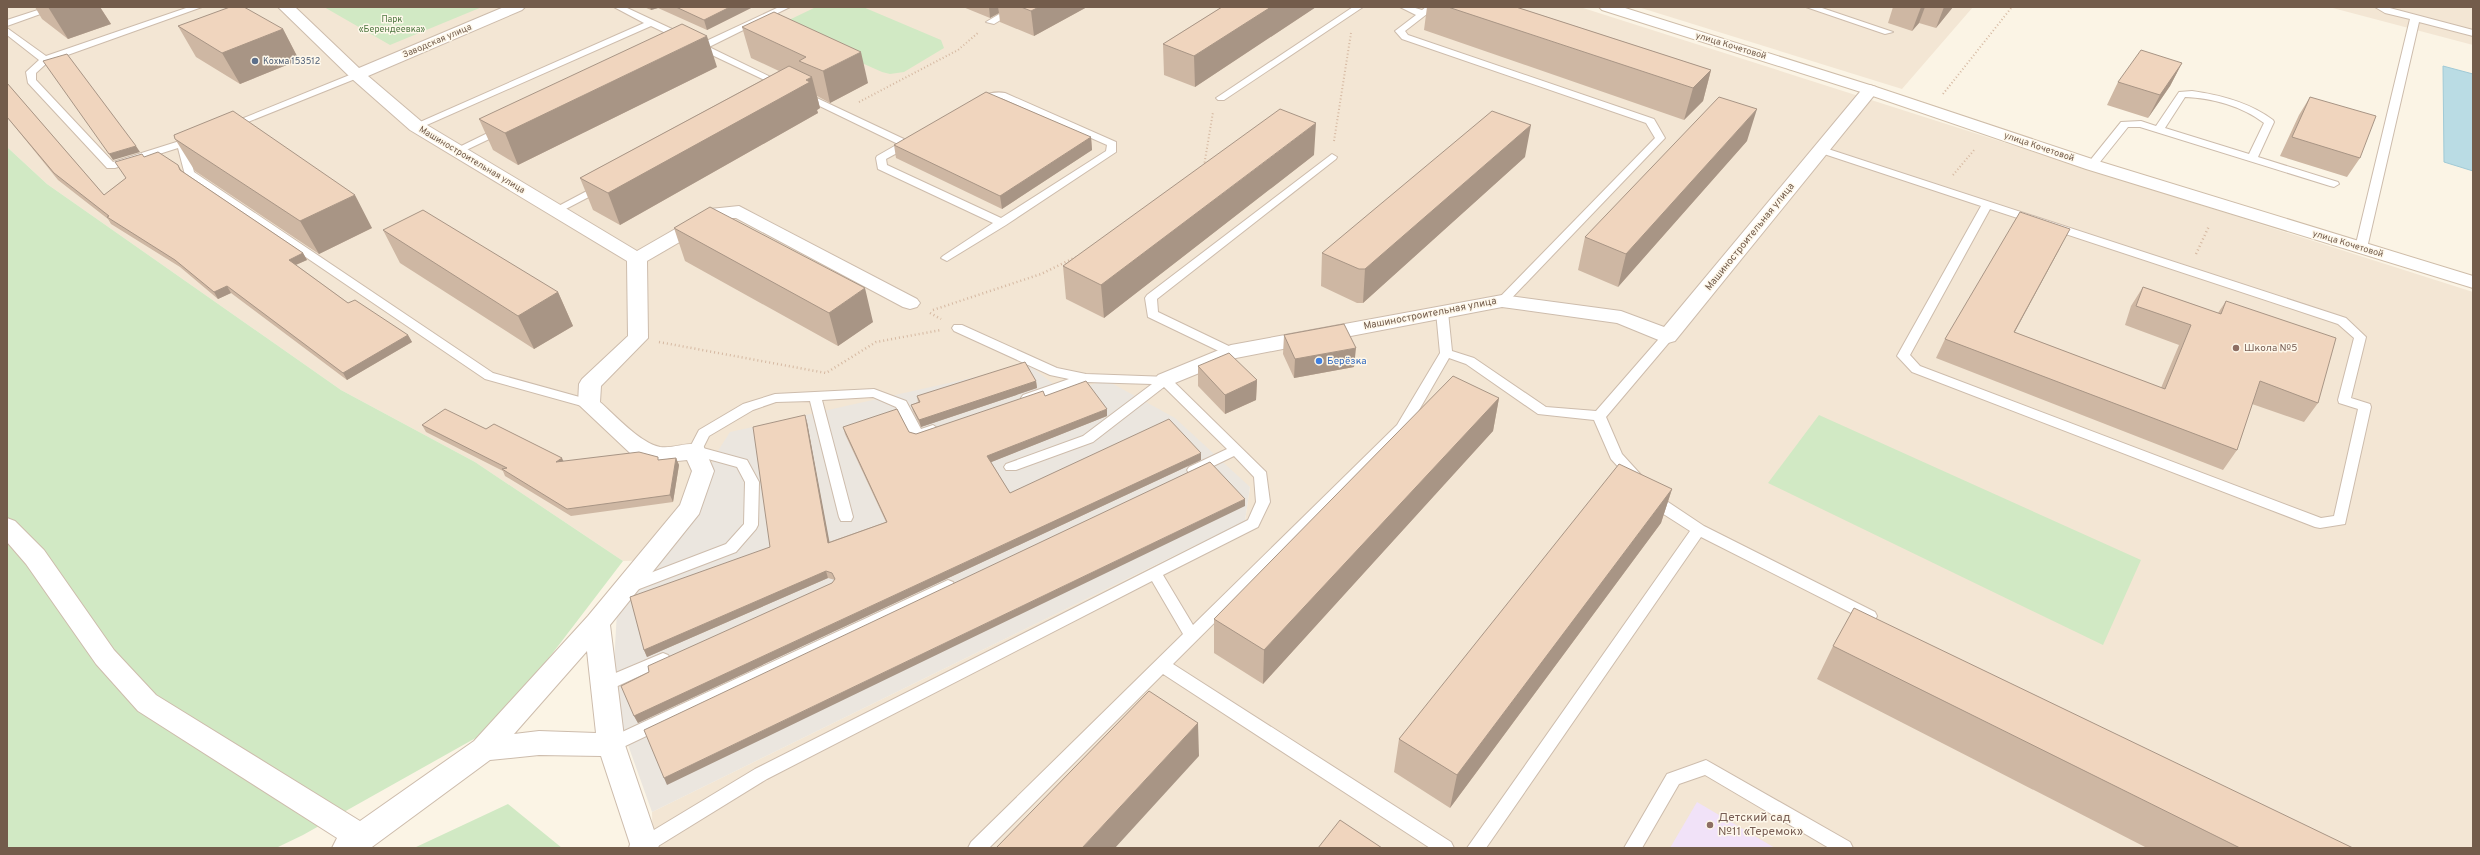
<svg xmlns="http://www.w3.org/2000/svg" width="2480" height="855" font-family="Overpass,sans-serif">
<rect width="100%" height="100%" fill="#fbf4e5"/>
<path fill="#f3e6d4" d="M 7,7 L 1580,7 L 2473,292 L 2473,848 L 653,848 L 652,812 L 1245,521 L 1250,487 L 1065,393 L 699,503 L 655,560 L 623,561 L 475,462 L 341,390 L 47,184 L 7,147 Z
M 1638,7 L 1973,7 L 1902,89 Z
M 2329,7 L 2473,7 L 2473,45 Z"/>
<path fill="#ebe6df" d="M 1029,365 L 1065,393 L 1106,380 L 1175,418 L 1250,487 L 1245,521 L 652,812 L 612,700 L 617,611 L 699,503 L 714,457 L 730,432 Z"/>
<path fill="#f1e2f8" d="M 1697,802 L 1775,848 L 1670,848 Z"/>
<path fill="#d1e9c4" d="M 324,7 L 482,7 L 390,45 Z
M 816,7 L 863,7 L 941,40 L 944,48 L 904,72 L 890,74 L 882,72 L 790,31 L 789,20 Z
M 7,147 L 47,184 L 341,390 L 475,462 L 623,561 L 497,726 L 303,835 L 276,848 L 7,848 Z
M 1819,415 L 2141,560 L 2103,645 L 1768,483 Z
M 508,804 L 562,848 L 414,848 Z"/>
<path fill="#badce4" stroke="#a1cad6" d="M 2443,66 L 2473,74 L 2473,171 L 2444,162 Z"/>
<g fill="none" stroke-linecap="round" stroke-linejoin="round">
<defs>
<path id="lane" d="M 47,7 L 60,7 L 7,26 L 7,20 Z
M 189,7 L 202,7 L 48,62 L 36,73 L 36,80 L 113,162 L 186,139 L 194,139 L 194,143 L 187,145 L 194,172 L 493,373 L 594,401 L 595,404 L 594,407 L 589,408 L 485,379 L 185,175 L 178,148 L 115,168 L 107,168 L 28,83 L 26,72 L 39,60 L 7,35 L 7,28 L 46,56 Z
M 614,7 L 625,7 L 702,43 L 779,7 L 790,7 L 709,47 L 787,85 L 785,87 L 779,87 L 651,26 L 420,128 L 416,129 L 411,126 L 644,23 Z
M 1011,7 L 1022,7 L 994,24 L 986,22 Z
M 1353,7 L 1363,7 L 1224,100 L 1218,100 L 1216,98 Z
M 1400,7 L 1412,7 L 1422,10 L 1426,7 L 1436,7 L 1405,31 L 1408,35 L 1654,119 L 1665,138 L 1506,304 L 1502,305 L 1496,301 L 1655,138 L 1646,123 L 1402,39 L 1395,31 L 1416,15 Z
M 1806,7 L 1819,7 L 1893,32 L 1885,34 Z
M 2375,7 L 2386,7 L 2473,30 L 2473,36 L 2419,22 L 2367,248 L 2361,251 L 2355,248 L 2410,19 L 2385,13 Z
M 357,72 L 360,73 L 360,77 L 233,128 L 229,129 L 224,126 Z
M 2192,91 C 2220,95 2249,102 2273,120 L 2274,122 L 2258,157 L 2338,182 L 2339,184 L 2334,187 L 2330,186 L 2140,127 L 2128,127 L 2096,167 L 2088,167 L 2088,163 L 2121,122 L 2141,121 L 2156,126 L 2179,92 ZM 2185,97 C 2212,98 2242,106 2264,123 L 2249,154 L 2165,128 Z
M 804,92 L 906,140 L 915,136 L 919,137 L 919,141 L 886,159 L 887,165 L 1001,218 L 1106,151 L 1107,145 L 1001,98 L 989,100 L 979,104 L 974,101 C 981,94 996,91 1005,93 L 1116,142 L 1116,152 L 1006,225 L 947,261 L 941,258 L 943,256 L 993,223 L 878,169 L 876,158 L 877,156 L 898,144 L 801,97 L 801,93 Z
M 502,126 L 506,127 L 506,131 L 460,153 L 452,153 L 451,151 Z
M 1822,147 L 2346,318 L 2366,337 L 2351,398 L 2370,404 L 2371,407 L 2345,524 L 2320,528 L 2315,527 L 1912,372 L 1897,356 L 1981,206 L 1818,152 L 1818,148 ZM 1990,209 L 2338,324 L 2354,338 L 2338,400 L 2339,403 L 2358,409 L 2334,516 L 2321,518 L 1920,366 L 1910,355 Z
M 1332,154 L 1337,157 L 1336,159 L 1157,299 L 1158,312 L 1235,349 L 1237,352 L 1235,355 L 1227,355 L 1148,317 L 1145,298 L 1147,295 Z
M 602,183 L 606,184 L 606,188 L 560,212 L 552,212 L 551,210 Z
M 1442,308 L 1448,312 L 1452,351 L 1474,358 L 1546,407 L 1596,411 L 1664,333 L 1672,333 L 1674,336 L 1672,339 L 1606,417 L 1622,454 L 1642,476 L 1644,479 L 1642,482 L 1632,482 L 1611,459 L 1594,420 L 1538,414 L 1466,364 L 1449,358 L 1407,431 L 1173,664 L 1451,842 L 1454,848 L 1430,848 L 1163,674 L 989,848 L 968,848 L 971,842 L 1183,634 L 1152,581 L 767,779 L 655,848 L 638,848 L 636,845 L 639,839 L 755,769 L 1248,520 L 1256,502 L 1254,477 L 1234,456 L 1199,473 L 1189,473 L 1187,470 L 1189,467 L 1227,449 L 1164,387 L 1093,442 L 1016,470 L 1006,470 L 1004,467 L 1006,464 L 1083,436 L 1152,384 L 1086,382 L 1031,401 L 1023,401 L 1021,398 L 1023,395 L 1069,379 L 1050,375 L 954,331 L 952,328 L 954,325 L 962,325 L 1057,368 L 1086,374 L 1169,377 L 1266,472 L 1270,502 L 1258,527 L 1163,575 L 1193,625 L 1397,425 L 1440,353 L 1436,312 Z
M 874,389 L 906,401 L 921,429 L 933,425 L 940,430 L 938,433 L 917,440 L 912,438 L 896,407 L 873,397 L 822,400 L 853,517 L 851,521 L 841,521 L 839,517 L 810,401 L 776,402 L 753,410 L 709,436 L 703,448 L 747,460 L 759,482 L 758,525 L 756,529 L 736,552 L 634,591 L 629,593 L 624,591 L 622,587 L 624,583 L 726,544 L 744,524 L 745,482 L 737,467 L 690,454 L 688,451 L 699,430 L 743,404 L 775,394 Z
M 1653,492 L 1704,526 L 1875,612 L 1877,616 L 1875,620 L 1870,622 L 1865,620 L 1701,537 L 1486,848 L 1467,848 L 1690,531 L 1654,508 L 1646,497 L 1648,493 Z
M 948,580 L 953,582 L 955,586 L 953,590 L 617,750 L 611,752 L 605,750 L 603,745 L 605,740 Z
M 663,653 L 668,655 L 671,659 L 668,663 L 609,690 L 604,691 L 599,690 L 596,685 L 599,680 Z
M 1706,760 L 1850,842 L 1853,848 L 1829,848 L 1705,775 L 1679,784 L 1642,848 L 1624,848 L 1667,774 Z"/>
<path id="street" d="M 278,7 L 295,7 L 359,68 L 504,7 L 525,7 L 522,10 L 368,76 L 422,122 L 637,251 L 710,209 L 739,206 L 917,299 L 920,303 L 917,307 L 910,309 L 903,307 L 736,218 L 721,218 L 647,261 L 648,338 L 601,386 L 600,402 C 615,415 640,443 660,447 C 674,449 688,441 703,445 L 714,471 L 699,514 L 610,625 L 625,745 L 659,845 L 658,848 L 629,848 L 630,844 L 601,756 L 539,755 L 490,760 L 372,847 L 332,848 L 337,838 L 138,711 L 96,664 L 26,564 L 7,542 L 7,518 L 15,521 L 44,550 L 114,650 L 156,695 L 360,821 L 474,741 L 588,616 L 680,505 L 692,471 L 687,460 L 659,463 L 630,453 L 578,404 L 579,384 L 582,379 L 628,336 L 627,261 L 410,130 L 351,78 ZM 587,651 L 596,733 L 539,731 L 514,734 Z
M 1870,85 L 1876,87 L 1878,90 L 1876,93 L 1675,341 L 1668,343 L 1661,341 L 1617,323 L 1502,307 L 1236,358 L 1165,387 L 1158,385 L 1154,380 L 1158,375 L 1231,345 L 1502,295 L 1621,311 L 1664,327 L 1864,87 Z"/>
<path id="secondary" d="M 1599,7 L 1622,7 L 1876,87 L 2098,161 L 2473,276 L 2473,288 L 2086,169 L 1864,93 L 1602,10 Z"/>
</defs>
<use href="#lane" stroke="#cdbcac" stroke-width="2"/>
<use href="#street" stroke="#cdbcac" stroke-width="2"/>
<use href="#secondary" stroke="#cfbda9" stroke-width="2"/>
<path stroke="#d5b8a1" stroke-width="2" stroke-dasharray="1 2.5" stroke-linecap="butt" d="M 1943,94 L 2012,7
M 859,102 L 958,50 L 979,32
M 1334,141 L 1351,33
M 1204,166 L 1213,112
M 1953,175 L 1975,149"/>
<path stroke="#d5b8a1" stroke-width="2.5" stroke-dasharray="1 3" stroke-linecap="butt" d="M 2196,254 L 2209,226
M 933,310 L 1041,274 L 1076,257
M 930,313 L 941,319
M 659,342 L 826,373 L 876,342 L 941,330"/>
<use href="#lane" fill="#fff" fill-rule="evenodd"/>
<use href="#street" fill="#fff" fill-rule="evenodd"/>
<use href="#secondary" fill="#fff" fill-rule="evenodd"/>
</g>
<path fill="#ceb7a3" d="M 35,7 L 100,7 L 111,24 L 68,39 L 42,19 Z
M 644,7 L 753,7 L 707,30 L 658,8 L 651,10 Z
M 963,7 L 1087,7 L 1034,36 L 1000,22 L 999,13 L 990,18 Z
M 1222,7 L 1316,7 L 1195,87 L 1164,75 L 1163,44 Z
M 1427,7 L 1516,7 L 1711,70 L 1703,101 L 1684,120 L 1424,30 Z
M 1893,7 L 1953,7 L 1936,28 L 1919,23 L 1912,31 L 1888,23 Z
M 178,26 L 283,29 L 299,60 L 240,84 L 196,57 Z
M 742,27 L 868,83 L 830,103 L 817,96 L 820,108 L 817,110 L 818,113 L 620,225 L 593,210 L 580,178 L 779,71 L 751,58 Z
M 2182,63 L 2170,86 L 2148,118 L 2107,105 L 2118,82 Z
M 717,67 L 518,165 L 493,150 L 479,119 Z
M 7,83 L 104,195 L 126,178 L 144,157 L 178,165 L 182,171 L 303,253 L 307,260 L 296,265 L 348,303 L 408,335 L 412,342 L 347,380 L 231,293 L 218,299 L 180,267 L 111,224 L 108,219 L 58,180 L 7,117 Z
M 2310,97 L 2360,158 L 2347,177 L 2280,156 L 2299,115 Z
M 1091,137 L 1092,150 L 1002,209 L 896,158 L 894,145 Z
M 175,139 L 372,228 L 319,254 L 195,171 Z
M 1747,141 L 1618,287 L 1578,270 L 1585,237 Z
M 1314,155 L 1104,318 L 1066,299 L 1063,266 Z
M 1525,157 L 1363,303 L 1357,303 L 1321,286 L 1322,253 Z
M 674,228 L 873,322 L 838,346 L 685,261 Z
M 383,230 L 558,292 L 573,326 L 534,349 L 400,263 Z
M 2060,248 L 2014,332 L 2161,388 L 2179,345 L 2125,325 L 2131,306 L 2143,287 L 2218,313 L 2226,301 L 2318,403 L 2304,422 L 2252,404 L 2237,450 L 2223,470 L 1936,358 L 1945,339 Z
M 1284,335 L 1354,367 L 1294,378 L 1283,354 Z
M 1198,366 L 1257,380 L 1256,400 L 1225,414 L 1198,386 Z
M 1036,381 L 1037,388 L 921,427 L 913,411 L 911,405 L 918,402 L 917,396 Z
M 1045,396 L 1107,416 L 991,462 L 1010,493 L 1201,460 L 638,723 L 634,716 L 649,672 L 832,583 L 835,580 L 828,578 L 647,657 L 644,650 L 770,547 L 807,422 L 829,542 L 886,522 L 845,434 L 843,427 L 909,432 L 916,434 Z
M 1499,398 L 1493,431 L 1263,684 L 1214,653 L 1214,619 Z
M 422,425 L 486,429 L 564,461 L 659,460 L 676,458 L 679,465 L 673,502 L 571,516 L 505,476 L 503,471 L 426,432 Z
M 1672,489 L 1661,523 L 1450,808 L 1394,772 L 1399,739 Z
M 1833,646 L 2353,848 L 2147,848 L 1817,679 Z"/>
<path fill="#a89585" d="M 48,7 L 100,7 L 111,24 L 68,39 Z
M 650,7 L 658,7 L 658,8 L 651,10 Z
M 730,7 L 753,7 L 707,30 L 704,20 Z
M 989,7 L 998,7 L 999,13 L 990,18 Z
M 1039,7 L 1087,7 L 1034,36 L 1031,11 Z
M 1271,7 L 1316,7 L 1195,87 L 1194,56 Z
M 1921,7 L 1925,7 L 1919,23 L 1912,31 Z
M 1944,7 L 1953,7 L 1936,28 Z
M 283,29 L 299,60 L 240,84 L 222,53 Z
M 707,36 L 717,67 L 518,165 L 505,133 Z
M 861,52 L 868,83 L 830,103 L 823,71 Z
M 2182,63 L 2170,86 L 2148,118 L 2160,95 Z
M 1711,70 L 1703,101 L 1684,120 L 1693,88 Z
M 812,77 L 820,108 L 817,110 L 818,113 L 620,225 L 608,193 Z
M 1757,109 L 1747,141 L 1618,287 L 1626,254 Z
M 1316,123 L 1314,155 L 1104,318 L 1101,285 Z
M 1531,125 L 1525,157 L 1363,303 L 1365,269 Z
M 1091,137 L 1092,150 L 1002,209 L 1000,196 Z
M 136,146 L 140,152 L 113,160 L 109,154 Z
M 355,195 L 372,228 L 319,254 L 300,221 Z
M 2070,229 L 2060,248 L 2004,352 L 2014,332 Z
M 303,253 L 307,260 L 293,266 L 289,260 Z
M 227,286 L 231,293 L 218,299 L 214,292 Z
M 865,288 L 873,322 L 838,346 L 829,313 Z
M 558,292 L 573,326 L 534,349 L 518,316 Z
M 408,335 L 412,342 L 347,380 L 343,373 Z
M 1356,348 L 1354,367 L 1294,378 L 1295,359 Z
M 1257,380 L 1256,400 L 1225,414 L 1225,395 Z
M 1036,381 L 1037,388 L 921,427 L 919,420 Z
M 1499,398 L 1493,431 L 1263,684 L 1264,650 Z
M 1107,409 L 1107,416 L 989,463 L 987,456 Z
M 805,415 L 807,422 L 831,550 L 828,543 Z
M 1201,453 L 1201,460 L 638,723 L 634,716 Z
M 562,458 L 565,465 L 556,462 Z
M 676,458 L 679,465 L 673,502 L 670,495 Z
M 1672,489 L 1661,523 L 1450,808 L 1457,775 Z
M 1245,499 L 1245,506 L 667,785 L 664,778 Z
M 826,571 L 828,578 L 647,657 L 644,650 Z
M 1198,723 L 1199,756 L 1115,848 L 1082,848 Z"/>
<path fill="#f0d5be" stroke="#a89585" d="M 230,7 L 244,7 L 283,29 L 222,53 L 178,26 Z
M 676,7 L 730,7 L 704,20 Z
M 1021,7 L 1039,7 L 1031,11 Z
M 1222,7 L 1271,7 L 1194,56 L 1163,44 Z
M 1448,7 L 1516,7 L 1711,70 L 1693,88 Z
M 774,12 L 861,52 L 823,71 L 799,61 L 806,57 L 742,27 Z
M 682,24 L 707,36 L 505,133 L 479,119 Z
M 2141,50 L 2182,63 L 2160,95 L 2118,82 Z
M 67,54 L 136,146 L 109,154 L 43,61 Z
M 789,66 L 812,77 L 806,80 L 810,82 L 608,193 L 580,178 Z
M 7,83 L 104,195 L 126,178 L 115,162 L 142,154 L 144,157 L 158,152 L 178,165 L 180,170 L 303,253 L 289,260 L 348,303 L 355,300 L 408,335 L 343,373 L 227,286 L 214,292 L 175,260 L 107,217 L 109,216 L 54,173 L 7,117 Z
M 986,92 L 1091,137 L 1000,196 L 894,145 Z
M 1719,97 L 1757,109 L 1626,254 L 1585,237 Z
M 2310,97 L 2376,116 L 2360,158 L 2292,137 Z
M 1280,109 L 1316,123 L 1101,285 L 1063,266 Z
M 233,111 L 355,195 L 300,221 L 175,139 L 174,135 Z
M 1492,111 L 1531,125 L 1365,269 L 1359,269 L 1322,253 Z
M 710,207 L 865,288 L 829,313 L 674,228 Z
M 423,210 L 558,292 L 518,316 L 383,230 Z
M 2020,212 L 2070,229 L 2014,332 L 2165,389 L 2191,325 L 2136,306 L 2143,287 L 2221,314 L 2226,301 L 2336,338 L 2318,403 L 2260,381 L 2237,450 L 1945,339 Z
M 1344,324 L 1356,348 L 1295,359 L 1284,335 Z
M 1229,353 L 1257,380 L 1225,395 L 1198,366 Z
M 1025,362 L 1036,381 L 919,420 L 911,405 L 920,402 L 917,396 Z
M 1453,376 L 1499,398 L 1264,650 L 1214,619 Z
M 1086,381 L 1107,409 L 987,456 L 1010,493 L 1169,419 L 1201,453 L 634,716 L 621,686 L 649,672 L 648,666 L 832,583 L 835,579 L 832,573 L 826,571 L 644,650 L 630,597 L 770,547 L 753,427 L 805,415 L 828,543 L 887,522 L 843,427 L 897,409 L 909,432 L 916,434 L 1043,391 L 1045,396 Z
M 445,409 L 486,429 L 494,424 L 562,458 L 556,462 L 639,452 L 658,457 L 658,460 L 676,458 L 670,495 L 567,509 L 502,469 L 507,468 L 422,425 Z
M 1210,462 L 1245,499 L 664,778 L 644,730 Z
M 1619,464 L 1672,489 L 1457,775 L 1399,739 Z
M 1854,608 L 2353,848 L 2240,848 L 1833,646 Z
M 1149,691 L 1198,723 L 1082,848 L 996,848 Z
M 1340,820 L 1382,848 L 1318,848 Z"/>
<circle fill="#5c6f8a" stroke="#fef8eb" stroke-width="1.5" cx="255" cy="61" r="4"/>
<g fill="#8d6e63" stroke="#fef8eb" stroke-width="1.5">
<circle cx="2236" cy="348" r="4"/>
<circle cx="1710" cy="825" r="4"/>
</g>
<circle fill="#3f7fe0" stroke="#fef8eb" stroke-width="1.5" cx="1319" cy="361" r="4"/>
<g text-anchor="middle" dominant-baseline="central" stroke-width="3" stroke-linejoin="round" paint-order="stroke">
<g font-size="9" fill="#507843" stroke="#fef8eb">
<text x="392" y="19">Парк<tspan x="392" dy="10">«Берендеевка»</tspan></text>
</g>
<g font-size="9" fill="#735c4b" stroke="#fef8eb">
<text transform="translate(437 41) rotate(-23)">Заводская улица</text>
<text transform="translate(1731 46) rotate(17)">улица Кочетовой</text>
<text transform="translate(2039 147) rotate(19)">улица Кочетовой</text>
<text transform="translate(472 160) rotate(31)">Машиностроительная улица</text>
<text transform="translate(2348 244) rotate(17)">улица Кочетовой</text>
</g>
<g font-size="9" fill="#4e5e75" stroke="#fef8eb" text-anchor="start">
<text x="263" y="61">Кохма 153512</text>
</g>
<g font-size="10" fill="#735c4b" stroke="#fef8eb">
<text transform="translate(1750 237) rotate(-51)">Машиностроительная улица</text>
<text transform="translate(1430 314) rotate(-11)">Машиностроительная улица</text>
</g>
<g font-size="10" fill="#785e54" stroke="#fef8eb" text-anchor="start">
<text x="2244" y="348">Школа №5</text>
</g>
<g font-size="10" fill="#366cbe" stroke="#fef8eb" text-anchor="start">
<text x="1327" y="361">Берёзка</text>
</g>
<g font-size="12" fill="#785e54" stroke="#fef8eb" text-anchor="start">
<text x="1718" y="818">Детский сад<tspan x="1718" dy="14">№11 «Теремок»</tspan></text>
</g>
</g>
<rect width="2480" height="855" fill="none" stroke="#735c4b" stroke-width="16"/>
</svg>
